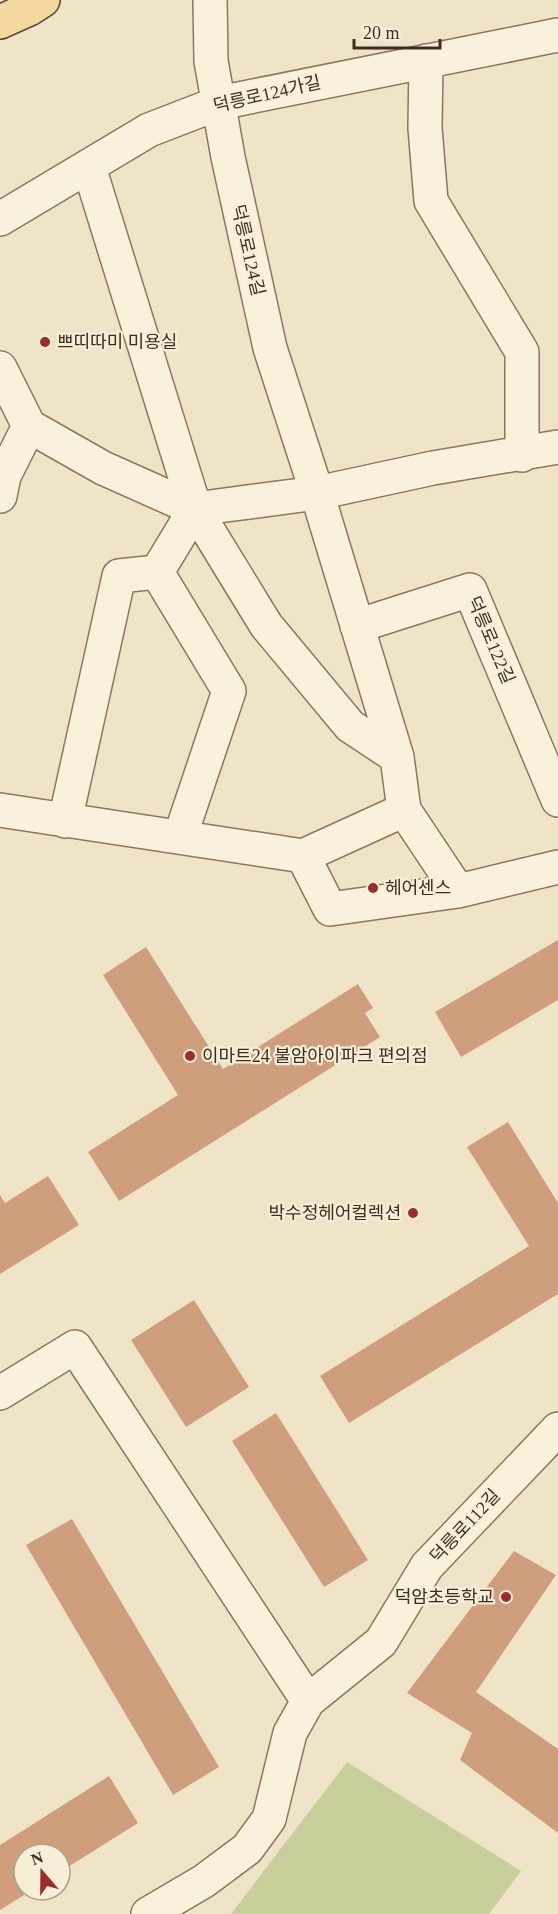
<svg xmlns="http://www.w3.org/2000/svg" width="558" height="1914" font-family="'Times New Roman','Noto Sans KR',serif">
<rect width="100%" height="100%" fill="#f0e4c8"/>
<path fill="#c9cf9b" d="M 347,1762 L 521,1871 L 489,1914 L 231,1914 Z"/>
<path fill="#cf9f7d" d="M 558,940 L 558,1000 L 461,1057 L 435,1012 Z
M 146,947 L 223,1069 L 358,984 L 373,1008 L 365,1013 L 380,1037 L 119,1201 L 88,1152 L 178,1095 L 103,975 Z
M 508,1122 L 558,1203 L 558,1294 L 349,1423 L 320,1376 L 529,1246 L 467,1147 Z
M 48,1176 L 79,1225 L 0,1274 L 0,1195 L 5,1203 Z
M 194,1300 L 249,1387 L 186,1427 L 131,1340 Z
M 276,1413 L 368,1560 L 324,1587 L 232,1441 Z
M 72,1519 L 219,1767 L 173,1795 L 26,1545 Z
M 514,1551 L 556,1575 L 476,1692 L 558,1749 L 558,1833 L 460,1760 L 472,1733 L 407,1693 Z
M 109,1776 L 138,1823 L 60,1872 L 60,1854 L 24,1854 L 24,1890 L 32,1890 L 0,1910 L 0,1845 Z"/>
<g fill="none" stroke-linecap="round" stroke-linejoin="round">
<defs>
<path id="minor" d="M 210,0 L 211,61 L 228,157 L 270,348 L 317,493 L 397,757 L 404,810 L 458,891
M 426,61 L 425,128 L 431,201 L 522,352 L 522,455
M 89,167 L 195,509 L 266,625 L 350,726 L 397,757
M 0,219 L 149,130 L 219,103 L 558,35
M 0,368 L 29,426 L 103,468 L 195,509 L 317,493 L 433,468 L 558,447
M 0,496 L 4,476 L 29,426
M 157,572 L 229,691 L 180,837
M 357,626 L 470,590 L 558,800
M 0,810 L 303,856
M 65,821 L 119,576 L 157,572 L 195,509
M 303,856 L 330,909 L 458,891 L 558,867
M 303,856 L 404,810
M 0,1393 L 75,1347 L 308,1701
M 148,1914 L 204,1881 L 247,1849 L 269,1819 L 290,1733 L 308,1701 L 381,1642 L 427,1566 L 558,1429"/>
<path id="major" d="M 0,22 L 29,9 L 43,0"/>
</defs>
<use href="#minor" stroke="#8d765c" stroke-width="36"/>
<use href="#major" stroke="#5b4430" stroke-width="36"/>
<use href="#minor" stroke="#faf1dc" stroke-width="33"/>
<use href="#major" stroke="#f3d9a0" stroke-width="33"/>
</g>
<g fill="#9e2a2b" stroke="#f7eed8" stroke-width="2">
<circle cx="45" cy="342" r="6"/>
<circle cx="373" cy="888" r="6"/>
<circle cx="190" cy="1056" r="6"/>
<circle cx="413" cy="1213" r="6"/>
<circle cx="506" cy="1597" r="6"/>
</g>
<g text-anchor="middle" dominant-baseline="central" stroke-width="4.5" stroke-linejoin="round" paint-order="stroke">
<g font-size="18" fill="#3d2e20" stroke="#f7eed8">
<text transform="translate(267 94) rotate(-13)">덕릉로124가길</text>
<text transform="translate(248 250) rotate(77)">덕릉로124길</text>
<text transform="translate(491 640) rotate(67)">덕릉로122길</text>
<text transform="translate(465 1526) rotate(-47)">덕릉로112길</text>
</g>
<g font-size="18" fill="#3d2e20" stroke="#f7eed8" text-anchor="start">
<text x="57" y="342">쁘띠따미 미용실</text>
<text x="385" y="888">헤어센스</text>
<text x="202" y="1056">이마트24 불암아이파크 편의점</text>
<text x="401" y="1213" text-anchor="end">박수정헤어컬렉션</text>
<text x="494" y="1597" text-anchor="end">덕암초등학교</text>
</g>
</g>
<g transform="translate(42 1872) rotate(340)"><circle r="28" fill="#f7eed8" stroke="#ada18e" stroke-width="1.5"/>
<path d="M0-4.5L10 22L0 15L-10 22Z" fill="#9e2a2b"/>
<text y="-9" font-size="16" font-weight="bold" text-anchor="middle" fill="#3d2e20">N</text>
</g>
<path d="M354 39v9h86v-9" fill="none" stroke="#3d2e20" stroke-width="3"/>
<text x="363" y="39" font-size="18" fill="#3d2e20" stroke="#f7eed8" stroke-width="4.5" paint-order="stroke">20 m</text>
</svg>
